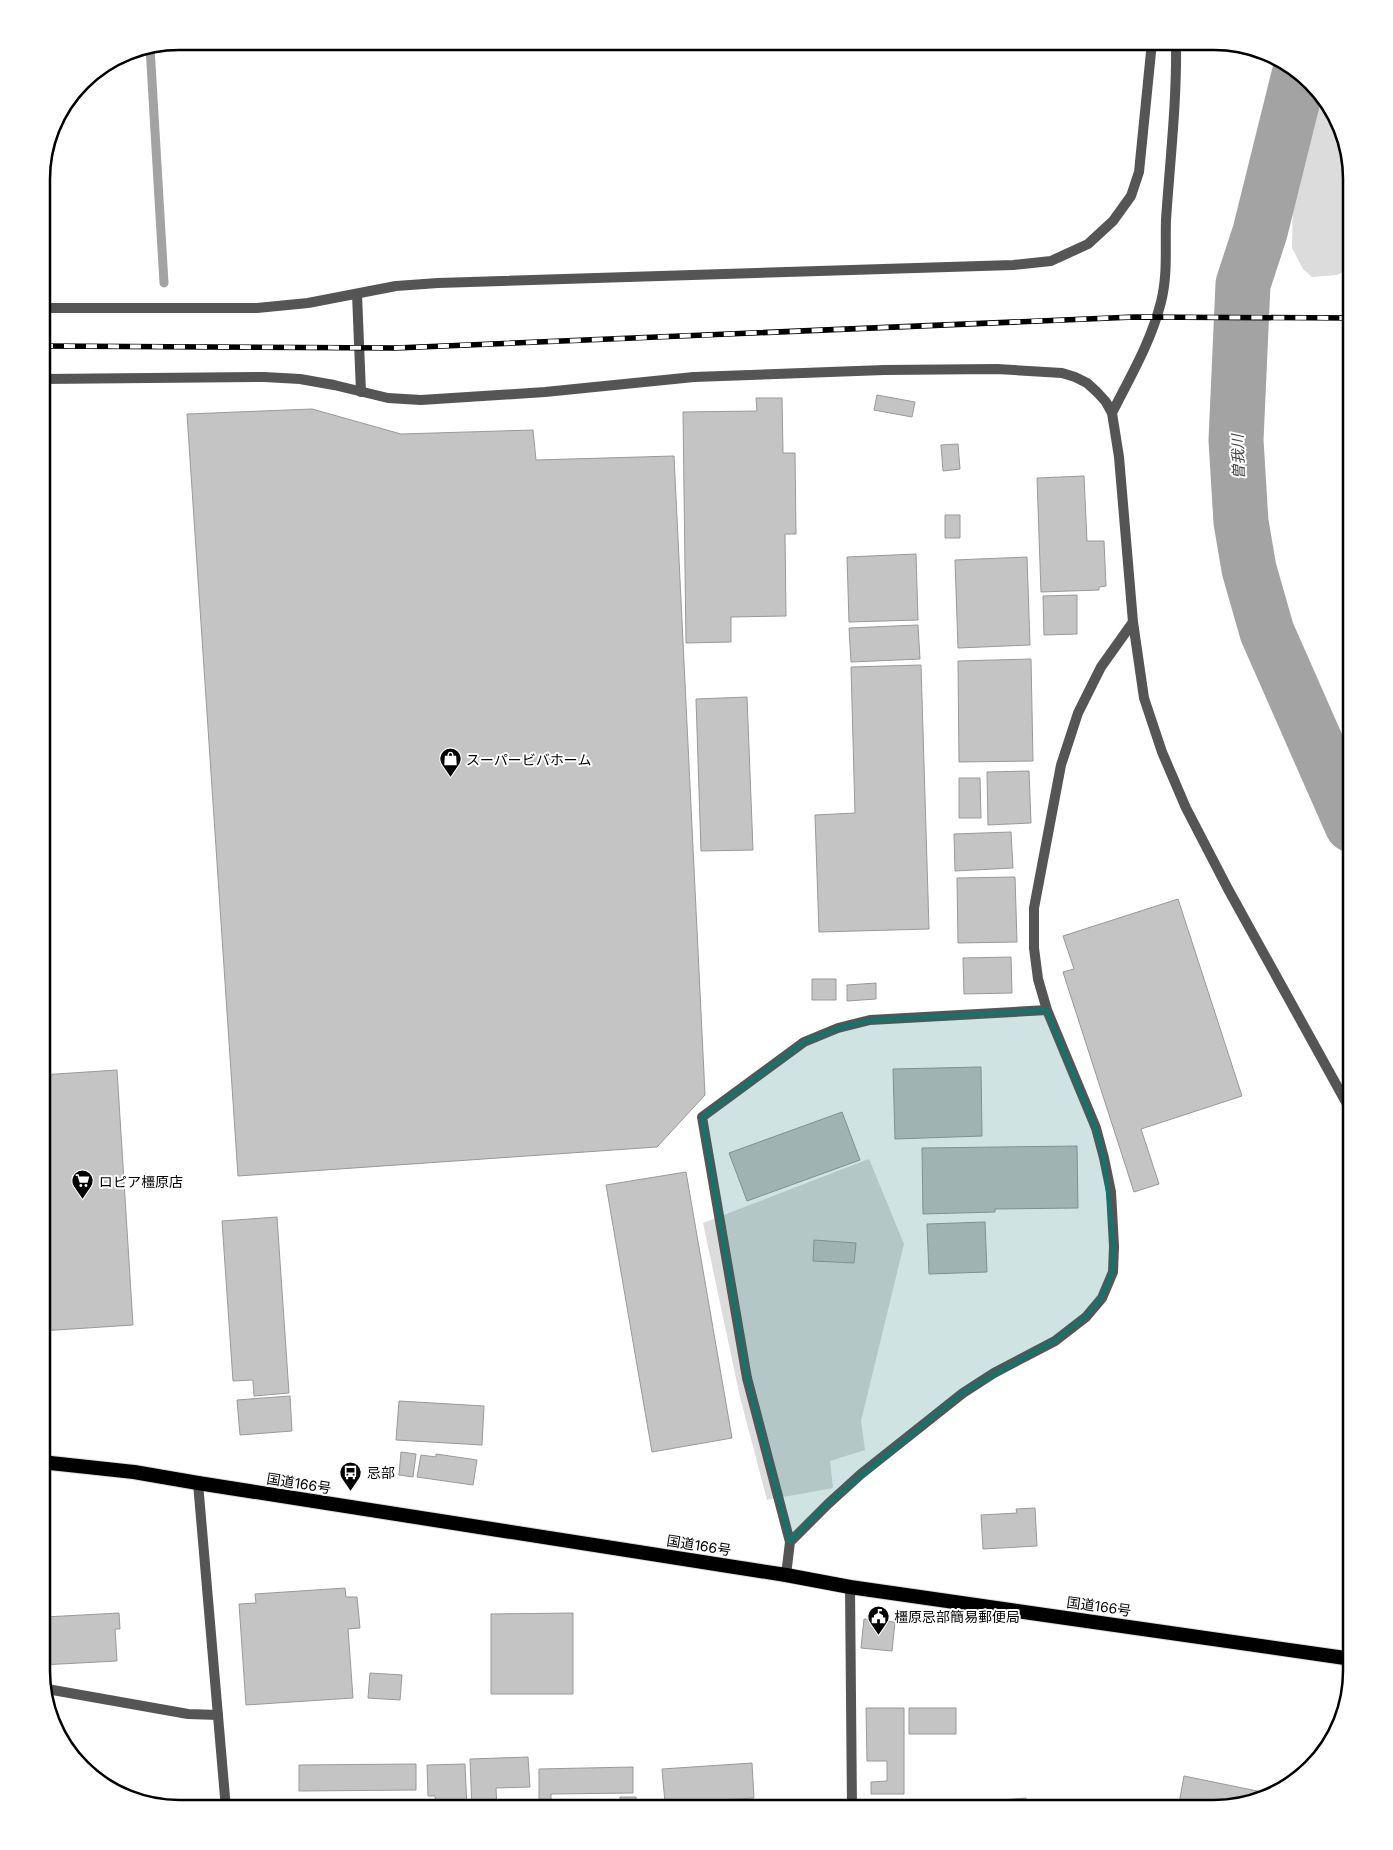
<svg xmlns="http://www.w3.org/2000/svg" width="1393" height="1850" font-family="Inter,'Noto Sans JP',sans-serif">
<rect width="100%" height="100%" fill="#fff"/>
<path fill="#dcdcdc" d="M 1321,95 L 1329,103 L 1352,179 L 1352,268 L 1337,275 L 1312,277 L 1303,269 L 1292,248 L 1293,198 Z
M 1352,515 L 1352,545 L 1345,521 Z
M 869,1159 L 904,1244 L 861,1421 L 865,1450 L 830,1461 L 833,1488 L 767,1500 L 740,1397 L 703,1223 Z"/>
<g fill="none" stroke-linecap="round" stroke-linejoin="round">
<path stroke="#a3a3a3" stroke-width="9" d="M 150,47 L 164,283"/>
<path stroke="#a3a3a3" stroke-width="55" d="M 1299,75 L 1260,232 L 1243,284 L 1236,440 L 1241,522 L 1249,569 L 1267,632 L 1352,825"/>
</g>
<path fill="#c4c4c4" stroke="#999" d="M 877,395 L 915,402 L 912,417 L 874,410 Z
M 756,398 L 782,398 L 783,453 L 795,453 L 796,534 L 785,534 L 786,616 L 731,617 L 731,642 L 686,643 L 683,412 L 757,411 Z
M 312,409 L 401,434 L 533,430 L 536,460 L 674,456 L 705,1095 L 657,1147 L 238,1176 L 187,414 Z
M 958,444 L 960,469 L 943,471 L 941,445 Z
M 1084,476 L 1087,541 L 1104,541 L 1106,586 L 1099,587 L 1099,590 L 1041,592 L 1037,478 Z
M 945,515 L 960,515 L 960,538 L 945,538 Z
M 916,554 L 918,620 L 849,622 L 847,557 Z
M 1027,557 L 1030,645 L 958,648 L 955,560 Z
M 1077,595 L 1077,634 L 1044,635 L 1043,596 Z
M 918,625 L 920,659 L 851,662 L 849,628 Z
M 1031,659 L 1033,761 L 959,762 L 958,661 Z
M 921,665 L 929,929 L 819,932 L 815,815 L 855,813 L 851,667 Z
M 747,697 L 753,850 L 701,851 L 696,699 Z
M 1029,771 L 1031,823 L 988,825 L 987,772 Z
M 959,778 L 980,778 L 981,818 L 959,818 Z
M 1011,832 L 1013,868 L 955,871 L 954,834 Z
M 1015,877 L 1017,942 L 958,943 L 957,878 Z
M 1178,899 L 1242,1096 L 1141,1129 L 1159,1184 L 1134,1192 L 1063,972 L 1074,969 L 1063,936 Z
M 1011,957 L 1012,993 L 964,994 L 963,958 Z
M 812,979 L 836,979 L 836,1000 L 812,1000 Z
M 876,983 L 876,999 L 847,1001 L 847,985 Z
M 981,1067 L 982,1136 L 895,1139 L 893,1069 Z
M 117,1070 L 133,1325 L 41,1331 L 41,1075 Z
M 842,1112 L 860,1160 L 747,1201 L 729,1153 Z
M 1077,1146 L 1078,1208 L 995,1209 L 995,1212 L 923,1214 L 922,1148 Z
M 686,1172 L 732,1438 L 652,1452 L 606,1185 Z
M 277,1217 L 289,1393 L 254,1396 L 253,1380 L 233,1381 L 222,1221 Z
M 985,1222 L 987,1272 L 929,1274 L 927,1224 Z
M 814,1240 L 856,1243 L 854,1263 L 813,1261 Z
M 290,1396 L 292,1431 L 240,1435 L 237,1400 Z
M 399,1401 L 484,1406 L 482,1445 L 396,1440 Z
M 401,1452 L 416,1454 L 413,1477 L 399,1475 Z
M 436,1454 L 477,1460 L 473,1485 L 417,1477 L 421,1455 L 436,1457 Z
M 1035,1508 L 1037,1546 L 983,1549 L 981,1515 L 1017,1513 L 1016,1509 Z
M 345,1588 L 346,1597 L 357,1597 L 360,1628 L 348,1629 L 353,1698 L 246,1705 L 239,1604 L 256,1603 L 255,1594 Z
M 119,1613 L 120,1629 L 115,1629 L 117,1661 L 41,1665 L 41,1618 L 45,1618 L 45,1617 Z
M 573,1613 L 573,1694 L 491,1694 L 491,1614 Z
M 864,1619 L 895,1622 L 892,1651 L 861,1648 Z
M 370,1673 L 402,1675 L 400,1700 L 368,1698 Z
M 866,1708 L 904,1708 L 904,1794 L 871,1794 L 871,1782 L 887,1781 L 887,1761 L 867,1761 Z
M 909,1708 L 956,1708 L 956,1734 L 909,1734 Z
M 528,1757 L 530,1787 L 496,1788 L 497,1809 L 472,1809 L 470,1759 Z
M 752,1763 L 754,1798 L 665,1803 L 662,1769 Z
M 416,1764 L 416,1790 L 299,1791 L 299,1765 Z
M 465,1764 L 467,1809 L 448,1809 L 447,1803 L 436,1804 L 435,1796 L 428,1796 L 427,1765 Z
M 633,1767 L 633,1793 L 551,1794 L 551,1809 L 539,1809 L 539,1769 Z
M 1184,1776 L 1267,1793 L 1214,1809 L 1178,1809 Z
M 620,1797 L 636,1797 L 636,1809 L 620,1809 Z
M 1026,1798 L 1027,1809 L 939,1809 L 938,1805 Z
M 307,1801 L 330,1801 L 330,1809 L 307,1809 Z"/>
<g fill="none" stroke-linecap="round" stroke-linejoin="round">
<defs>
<path id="trunk" d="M 41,1462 L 134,1472 L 198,1483 L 786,1575 L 850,1587 L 1352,1659"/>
</defs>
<use href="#trunk" stroke="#dbdbdb" stroke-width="16"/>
<path stroke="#555" stroke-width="10" d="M 357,294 L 361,392
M 694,377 L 884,370 L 997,369 L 1062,373 L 1075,377 L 1087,383 L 1097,392 L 1106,402 L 1112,413 L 1119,457 L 1133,622 L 1144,698 L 1162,752 L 1186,808 L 1228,889 L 1352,1113
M 1112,413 C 1130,377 1151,342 1161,302 C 1168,274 1165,248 1166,220 C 1170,160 1177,101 1176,42
M 790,1542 L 747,1378 L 702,1117 L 804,1042 L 838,1028 L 870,1020 L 1047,1010
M 786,1575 L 790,1542 L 828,1504 L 861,1474 L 963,1393 L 994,1373 L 1055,1341 L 1086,1317 L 1102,1298 L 1113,1272 L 1114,1246 L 1111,1192 L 1104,1158 L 1096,1128 L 1047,1010 L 1038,979 L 1034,948 L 1034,908 L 1061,765 L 1078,713 L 1101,667 L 1133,622
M 850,1587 L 852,1809
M 47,1689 L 188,1714 L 218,1715"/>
<path stroke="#555" stroke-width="10" d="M 42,308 L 257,308 L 308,303 L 396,286 L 438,283 L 1013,265 L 1051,261 L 1088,244 L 1113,221 L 1131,196 L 1139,172 L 1152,42
M 42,379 L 264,377 L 300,379 L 334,385 L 388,398 L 421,400 L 545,392 L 694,377
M 198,1483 L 226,1809"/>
<use href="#trunk" stroke="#000" stroke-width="14"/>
<defs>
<path id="rail" d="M 42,346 L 396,348 L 1134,317 L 1352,318"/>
</defs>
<use href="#rail" stroke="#000" stroke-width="5.5"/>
<use href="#rail" stroke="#fff" stroke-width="4" stroke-dasharray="11" stroke-linecap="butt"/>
</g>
<path fill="#0f766e" fill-opacity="0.2" stroke="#0f766e" stroke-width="4" stroke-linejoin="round" d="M 1047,1010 L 1096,1128 L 1104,1158 L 1114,1246 L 1113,1272 L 1102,1298 L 1086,1317 L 1055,1341 L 963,1393 L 828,1504 L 790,1542 L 747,1378 L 702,1117 L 804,1042 L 838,1028 L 870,1020 Z"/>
<defs>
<symbol id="shop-pin" viewBox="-11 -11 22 30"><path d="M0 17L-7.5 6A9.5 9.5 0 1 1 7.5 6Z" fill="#000" stroke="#fff"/><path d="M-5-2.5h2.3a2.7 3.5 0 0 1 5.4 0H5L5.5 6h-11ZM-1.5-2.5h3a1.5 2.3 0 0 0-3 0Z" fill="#fff"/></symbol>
<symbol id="supermarket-pin" viewBox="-11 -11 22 30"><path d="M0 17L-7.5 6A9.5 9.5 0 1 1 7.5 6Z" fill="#000" stroke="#fff"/><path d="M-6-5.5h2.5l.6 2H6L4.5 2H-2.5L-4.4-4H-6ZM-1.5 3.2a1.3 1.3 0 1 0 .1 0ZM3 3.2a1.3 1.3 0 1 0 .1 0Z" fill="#fff"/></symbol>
<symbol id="bus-pin" viewBox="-11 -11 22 30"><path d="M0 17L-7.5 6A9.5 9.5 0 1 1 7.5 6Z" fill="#000" stroke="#fff"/><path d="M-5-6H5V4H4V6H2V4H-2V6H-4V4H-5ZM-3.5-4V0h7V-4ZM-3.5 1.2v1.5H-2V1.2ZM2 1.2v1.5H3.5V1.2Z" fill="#fff"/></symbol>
<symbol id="civic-pin" viewBox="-11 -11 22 30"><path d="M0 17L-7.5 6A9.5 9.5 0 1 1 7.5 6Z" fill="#000" stroke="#fff"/><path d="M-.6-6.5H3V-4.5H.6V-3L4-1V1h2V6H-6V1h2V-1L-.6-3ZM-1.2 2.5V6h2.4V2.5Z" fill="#fff"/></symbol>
</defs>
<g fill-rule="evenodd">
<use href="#shop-pin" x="438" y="746" width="25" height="34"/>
<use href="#supermarket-pin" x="70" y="1168" width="25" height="34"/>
<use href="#bus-pin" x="338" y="1460" width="25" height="34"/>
<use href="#civic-pin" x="866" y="1604" width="25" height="34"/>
</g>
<g text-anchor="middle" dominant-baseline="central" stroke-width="4" stroke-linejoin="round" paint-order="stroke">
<g font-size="14" fill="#000" stroke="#fff" text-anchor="start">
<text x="466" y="759">スーパービバホーム</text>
<text x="99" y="1181">ロピア橿原店</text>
<text x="367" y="1472">忌部</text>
<text x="894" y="1616">橿原忌部簡易郵便局</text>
</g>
<g font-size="14" fill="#000" stroke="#fff">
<text transform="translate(299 1483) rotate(9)">国道166号</text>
<text transform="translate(699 1545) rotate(9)">国道166号</text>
<text transform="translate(1099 1606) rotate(8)">国道166号</text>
</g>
<g font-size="15" font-style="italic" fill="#444" stroke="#fff">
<text transform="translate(1238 457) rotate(-92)">曽我川</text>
</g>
</g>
<path d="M0 0H1393V1850H0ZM179 50H1214A129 129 0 0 1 1343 179V1671A129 129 0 0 1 1214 1800H179A129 129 0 0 1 50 1671V179A129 129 0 0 1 179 50Z" fill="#fff" fill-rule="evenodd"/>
<path fill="none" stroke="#000" stroke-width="2.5" d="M179 50H1214A129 129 0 0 1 1343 179V1671A129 129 0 0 1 1214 1800H179A129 129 0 0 1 50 1671V179A129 129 0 0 1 179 50Z"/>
</svg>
